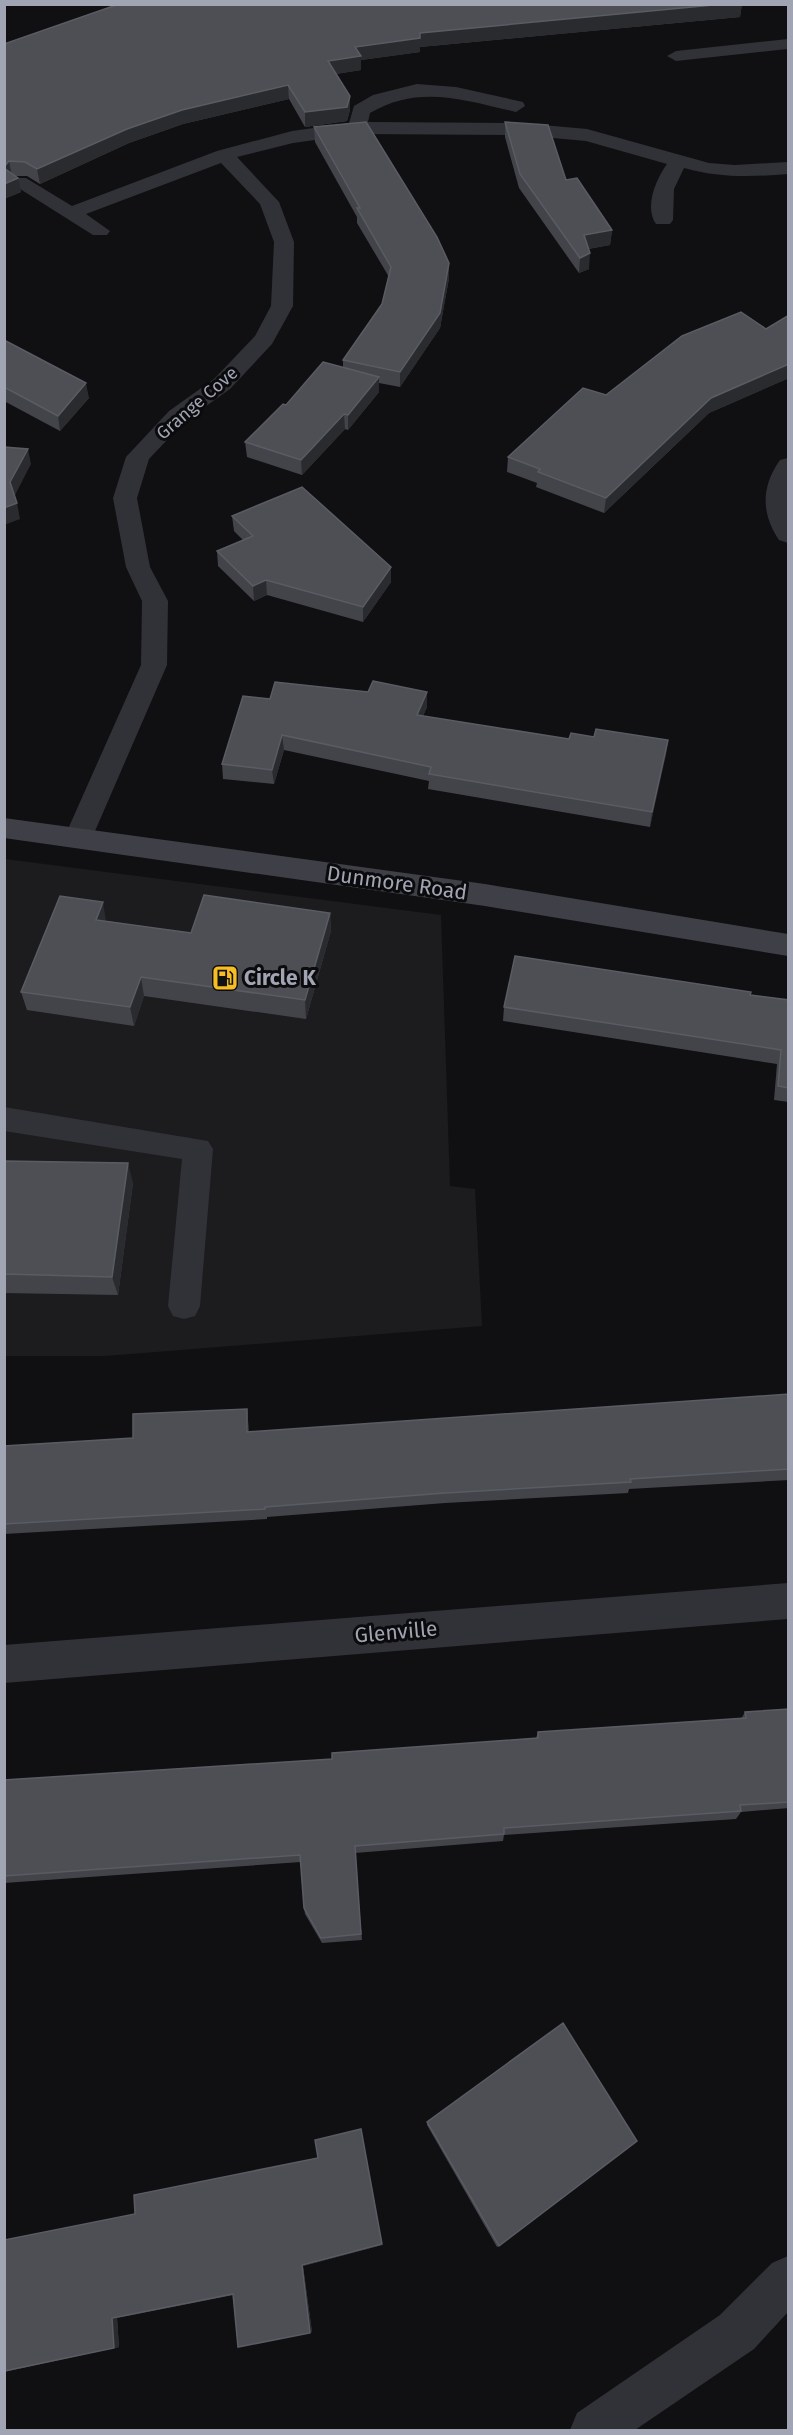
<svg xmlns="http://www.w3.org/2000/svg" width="793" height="2435" font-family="'Fira Sans',sans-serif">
<rect width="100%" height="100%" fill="#101012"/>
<path fill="#1c1c1f" d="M 5,859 L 441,915 L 450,1186 L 475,1189 L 482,1326 L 105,1356 L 5,1356 Z"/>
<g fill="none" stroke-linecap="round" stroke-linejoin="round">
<path fill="#313237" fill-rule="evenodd" d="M 4,1107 L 208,1141 L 213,1149 L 200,1306 L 195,1316 L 184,1319 L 173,1316 L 168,1306 L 182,1159 L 4,1131 Z"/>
<path fill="#313237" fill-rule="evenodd" d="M 788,39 L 788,49 L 676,61 L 667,56 L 676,51 Z
M 417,84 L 456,87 L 523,102 L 525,106 L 516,112 C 464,100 419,84 370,113 L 368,122 L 520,123 L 587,129 L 709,163 L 735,165 L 788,162 L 788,174 C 752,177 719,178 684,168 L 674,189 L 673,220 L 670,224 L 656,224 C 644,207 656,179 667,164 L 586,141 L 520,135 L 358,134 L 293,143 L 237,157 L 279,202 L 294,242 L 293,306 L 272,344 L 230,389 L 185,421 L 149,459 L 137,498 L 150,567 L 168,601 L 167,665 L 92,838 L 88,845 L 78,848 L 68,845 L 64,838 L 141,665 L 142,601 L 126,567 L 113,498 L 126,457 L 169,411 L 214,379 L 255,336 L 271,306 L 274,242 L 260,204 L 221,163 L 86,214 L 110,231 L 107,235 L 93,235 L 9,182 L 12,178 L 26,178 L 72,206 L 217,151 L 292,131 L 349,123 L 354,106 L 373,95 Z
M 788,458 L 788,543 L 779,540 C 761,513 761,487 780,460 Z
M 788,1583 L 788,1619 L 4,1683 L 4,1645 Z
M 788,2256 L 788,2312 L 754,2349 L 635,2430 L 570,2430 L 577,2413 L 720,2315 L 772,2263 Z"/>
<path fill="#3f4047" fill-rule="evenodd" d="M 4,818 L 485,884 L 788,934 L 788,956 L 485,906 L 4,838 Z"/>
</g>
<path fill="#43444a" d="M 119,4 L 742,4 L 740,17 L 420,47 L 420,52 L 361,60 L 361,70 L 336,74 L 350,96 L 350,110 L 347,121 L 305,127 L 289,99 L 183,124 L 129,143 L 40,184 L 27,176 L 16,176 L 21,192 L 4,199 L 4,44 Z
M 505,122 L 566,180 L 612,230 L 610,245 L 588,249 L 589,269 L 579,273 L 519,188 L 505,137 Z
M 314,127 L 449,278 L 440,328 L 400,387 L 379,383 L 379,392 L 348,430 L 345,429 L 302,475 L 247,457 L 245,442 L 286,405 L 343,367 L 343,360 L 382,304 L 389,277 L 357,223 L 357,217 L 315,142 Z
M 789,315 L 789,378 L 709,413 L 604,513 L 536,487 L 537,483 L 507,472 L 508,457 L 606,395 L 766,329 Z
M 4,340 L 89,398 L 60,431 L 4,401 Z
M 232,516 L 391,567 L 391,582 L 363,622 L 267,595 L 254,601 L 218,566 L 217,551 L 243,540 L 234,531 Z
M 270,699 L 427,707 L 423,716 L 569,739 L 594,737 L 668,740 L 650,827 L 428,789 L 429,781 L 284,750 L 274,784 L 223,779 L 222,764 Z
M 330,913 L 331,931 L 306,1019 L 144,996 L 134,1026 L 27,1010 L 21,992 L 106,921 L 191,933 Z
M 750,995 L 789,1000 L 789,1102 L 774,1100 L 777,1064 L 503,1021 L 504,1007 Z
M 4,1161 L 133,1183 L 118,1295 L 4,1293 Z
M 789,1394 L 789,1480 L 629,1489 L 628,1493 L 445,1503 L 267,1517 L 267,1519 L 4,1534 L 4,1446 L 133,1438 L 247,1409 L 248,1420 L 249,1432 Z
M 789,1709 L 789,1808 L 741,1812 L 736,1819 L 504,1835 L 503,1841 L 355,1853 L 362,1940 L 322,1943 L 305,1914 L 304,1908 L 301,1862 L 4,1883 L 4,1780 L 332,1759 L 536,1738 L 538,1732 L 741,1719 L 745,1712 Z
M 427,2122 L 637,2141 L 497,2247 L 427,2125 Z
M 4,2240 L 382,2245 L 303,2266 L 312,2332 L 233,2295 L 117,2318 L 119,2347 L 4,2372 Z"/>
<path fill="#2a2b2f" d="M 724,4 L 742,4 L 740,17 L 420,47 L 420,52 L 361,60 L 361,70 L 329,75 L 328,61 L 355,47 L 420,33 Z
M 288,85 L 289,99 L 183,124 L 129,143 L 40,184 L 37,169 L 127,129 L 182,110 Z
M 350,96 L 350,110 L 347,121 L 305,127 L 305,112 Z
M 9,161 L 12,176 L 4,170 L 4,167 Z
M 18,178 L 21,192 L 4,199 L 4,184 Z
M 612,230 L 610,245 L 582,250 L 584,235 Z
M 590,253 L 589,269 L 579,273 L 580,258 Z
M 449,263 L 449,278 L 440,328 L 400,387 L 400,372 Z
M 789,364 L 789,378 L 709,413 L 604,513 L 606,498 L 711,398 Z
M 379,377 L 379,392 L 348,430 L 348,415 Z
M 86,383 L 89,398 L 60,431 L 58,416 Z
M 344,414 L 345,429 L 302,475 L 301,460 Z
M 28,449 L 31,464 L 14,497 L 10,482 Z
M 17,503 L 20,519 L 4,525 L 4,508 Z
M 391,567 L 391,582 L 363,622 L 363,607 Z
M 266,580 L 267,595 L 254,601 L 253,586 Z
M 427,692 L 427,707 L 416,730 L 417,715 Z
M 282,735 L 284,750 L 274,784 L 272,770 Z
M 668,740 L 666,755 L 650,827 L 652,812 Z
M 103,902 L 106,921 L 100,939 L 96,920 Z
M 330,913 L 331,931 L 306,1019 L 305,1000 Z
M 141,977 L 144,996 L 134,1026 L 130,1007 Z
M 128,1163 L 133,1183 L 118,1295 L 112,1277 Z
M 247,1409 L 248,1420 L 249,1443 L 247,1432 Z
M 361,2129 L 382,2245 L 303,2266 L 312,2332 L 310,2333 L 302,2265 Z
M 112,2318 L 117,2318 L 119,2347 L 114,2348 Z"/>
<path fill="#4d4f55" stroke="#5a5c64" stroke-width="1.5" d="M 119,4 L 724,4 L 420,33 L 420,38 L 355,47 L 361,56 L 328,61 L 350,96 L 347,107 L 305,112 L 288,85 L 182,110 L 127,129 L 37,169 L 25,162 L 9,161 L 4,167 L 4,44 Z
M 366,122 L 437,237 L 449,263 L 440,313 L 400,372 L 343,360 L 382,304 L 391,267 L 357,208 L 360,208 L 314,127 Z
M 505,122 L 548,125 L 566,180 L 577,178 L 612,230 L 584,235 L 590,253 L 580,258 L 520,174 Z
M 4,168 L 18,178 L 4,184 Z
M 741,312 L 766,329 L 789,315 L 789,364 L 711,398 L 606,498 L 538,472 L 540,469 L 508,457 L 583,388 L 606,395 L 682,336 Z
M 4,340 L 86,383 L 58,416 L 4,387 Z
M 323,362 L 379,377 L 348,415 L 344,414 L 301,460 L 245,442 L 283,404 L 286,405 Z
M 4,447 L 28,449 L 10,482 L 17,503 L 4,508 Z
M 302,487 L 391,567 L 363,607 L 266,580 L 253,586 L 217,551 L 253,536 L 232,516 Z
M 373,681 L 427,692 L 417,715 L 569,739 L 571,733 L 594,737 L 596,729 L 668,740 L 652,812 L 429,774 L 431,767 L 282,735 L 272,770 L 222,764 L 243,696 L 270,699 L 275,682 L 368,692 Z
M 204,895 L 330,913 L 305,1000 L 141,977 L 130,1007 L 21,992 L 60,896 L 103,902 L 96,920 L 191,933 Z
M 515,956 L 751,992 L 750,995 L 789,1000 L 789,1088 L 778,1086 L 781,1050 L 504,1007 Z
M 4,1161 L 128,1163 L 112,1277 L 4,1274 Z
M 789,1394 L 789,1469 L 630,1479 L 631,1482 L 445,1493 L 265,1507 L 265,1509 L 4,1524 L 4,1446 L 133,1438 L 133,1414 L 247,1409 L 247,1432 Z
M 789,1709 L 789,1802 L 740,1805 L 741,1811 L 504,1828 L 504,1834 L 355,1846 L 361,1934 L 321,1938 L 304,1908 L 300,1855 L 4,1876 L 4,1780 L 332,1759 L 332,1753 L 538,1738 L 538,1732 L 746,1718 L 745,1712 Z
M 563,2023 L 637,2141 L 499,2246 L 427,2122 Z
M 361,2129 L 382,2244 L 302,2265 L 310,2333 L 238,2347 L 233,2294 L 112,2318 L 114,2348 L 4,2371 L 4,2240 L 135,2214 L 134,2195 L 318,2158 L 315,2140 Z"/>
<defs>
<symbol id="fuel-square" viewBox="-11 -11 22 22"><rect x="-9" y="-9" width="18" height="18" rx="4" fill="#f6bd24" stroke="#0b0b0d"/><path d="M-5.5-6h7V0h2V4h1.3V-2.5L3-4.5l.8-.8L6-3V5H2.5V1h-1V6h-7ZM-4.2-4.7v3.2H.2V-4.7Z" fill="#111"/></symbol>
</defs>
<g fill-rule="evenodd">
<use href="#fuel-square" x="210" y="963" width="30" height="30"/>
</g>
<g text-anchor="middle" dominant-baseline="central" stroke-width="6" stroke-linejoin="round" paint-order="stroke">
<g font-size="18" fill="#a1a5b3" stroke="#0b0b0d">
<text transform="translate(197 403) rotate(-41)">Grange Cove</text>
</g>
<g font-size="21" fill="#a1a5b3" stroke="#0b0b0d">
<text transform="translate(397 883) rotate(8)">Dunmore Road</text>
<text transform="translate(396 1632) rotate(-5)">Glenville</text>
</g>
<g font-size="21" font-weight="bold" fill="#a1a5b3" stroke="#0b0b0d" text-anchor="start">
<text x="244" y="978">Circle K</text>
</g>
</g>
<rect width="793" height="2435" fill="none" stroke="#a1a5b3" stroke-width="12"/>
</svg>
